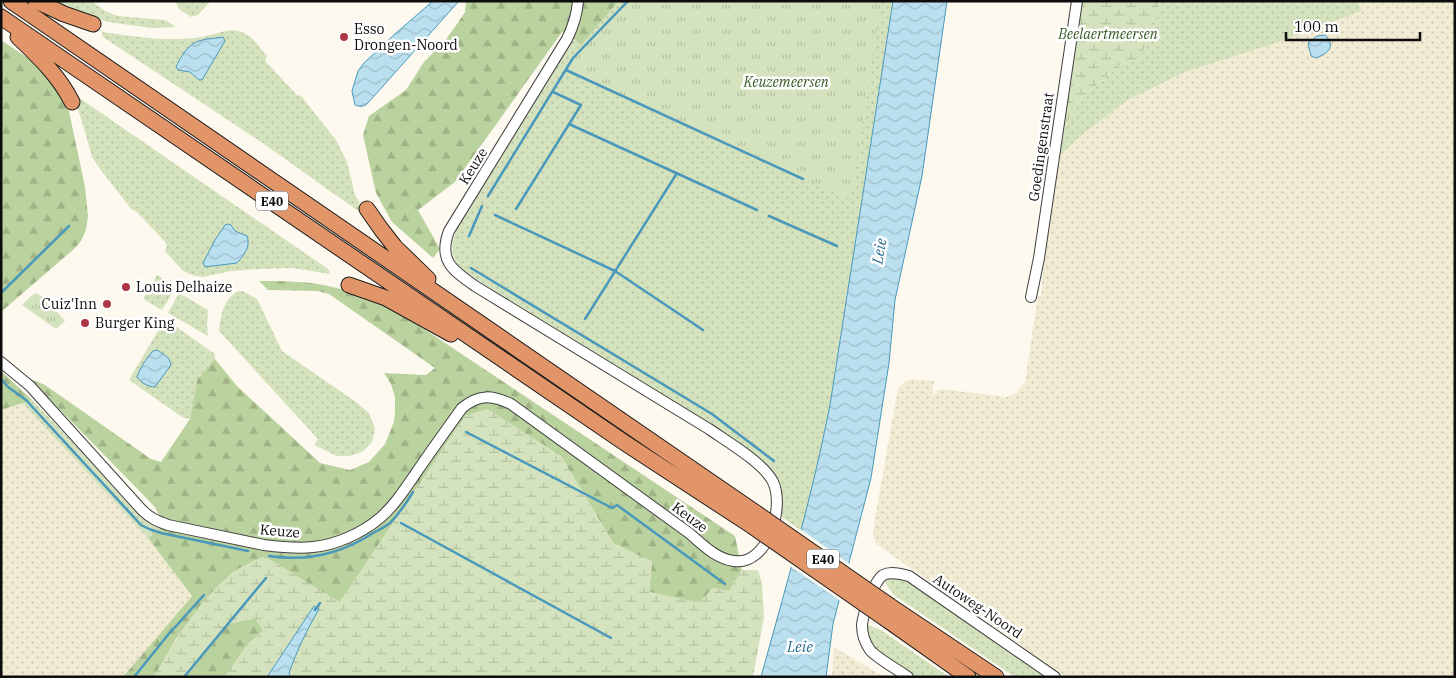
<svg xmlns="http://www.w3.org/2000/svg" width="1456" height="678" font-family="'IBM Plex Serif',serif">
<defs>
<pattern id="farmland-dots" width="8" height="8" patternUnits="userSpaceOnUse" patternTransform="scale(1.25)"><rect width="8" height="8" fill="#f0ebd2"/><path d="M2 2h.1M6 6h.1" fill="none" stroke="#cdc8b3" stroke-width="1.8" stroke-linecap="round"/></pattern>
<pattern id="grass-dots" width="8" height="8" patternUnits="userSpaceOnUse" patternTransform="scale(1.25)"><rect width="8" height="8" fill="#d4e3bd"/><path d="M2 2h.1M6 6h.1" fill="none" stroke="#b5c2a1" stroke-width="1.8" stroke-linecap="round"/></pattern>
<pattern id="forest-firs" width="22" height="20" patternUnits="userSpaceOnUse" patternTransform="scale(1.25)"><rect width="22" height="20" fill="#bad29e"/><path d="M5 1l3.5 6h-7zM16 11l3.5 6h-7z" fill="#9fb387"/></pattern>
<pattern id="wetland-marsh" width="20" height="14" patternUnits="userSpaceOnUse" patternTransform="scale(1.25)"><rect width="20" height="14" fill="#d4e3bd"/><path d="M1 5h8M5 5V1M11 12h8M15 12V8" fill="none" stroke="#b5c2a1"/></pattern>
<pattern id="park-tufts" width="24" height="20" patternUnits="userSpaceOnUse" patternTransform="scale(1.25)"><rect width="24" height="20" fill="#d4e3bd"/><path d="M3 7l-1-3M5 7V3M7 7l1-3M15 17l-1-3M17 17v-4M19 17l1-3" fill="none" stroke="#b5c2a1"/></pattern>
<pattern id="water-waves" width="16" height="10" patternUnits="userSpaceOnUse" patternTransform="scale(1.25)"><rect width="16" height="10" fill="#badfee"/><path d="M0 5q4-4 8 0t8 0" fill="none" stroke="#9fbecb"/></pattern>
</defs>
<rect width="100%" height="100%" fill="#fdf9ef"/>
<path fill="url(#farmland-dots)" d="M 1358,1 L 1455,1 L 1455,677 L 1066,677 L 875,543 L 873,535 L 875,518 L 898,388 L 906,381 L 913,379 L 934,381 L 932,396 L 937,391 L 942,389 L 1006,397 L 1016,393 L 1025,382 L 1038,296 L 1041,296 L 1047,220 L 1059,156 L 1083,134 L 1128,100 L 1185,72 L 1276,43 L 1360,11 Z
M 22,403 L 148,538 L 192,596 L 123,677 L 1,677 L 1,410 Z
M 834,647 L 884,677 L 832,677 Z"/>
<path fill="url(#grass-dots)" d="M 50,1 L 91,1 L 107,12 L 118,16 L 165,20 L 176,27 L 152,28 L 108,22 L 83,15 Z
M 175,1 L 211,1 L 198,15 L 191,17 L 179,9 Z
M 619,1 L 893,1 L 830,405 L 819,461 L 802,531 L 779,515 C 781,502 782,493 777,481 L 627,375 L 465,272 C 446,255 452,243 459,222 L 573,38 L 582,44 Z
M 1160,1 L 1358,1 L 1361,11 L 1276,43 L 1185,72 L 1128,100 L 1083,134 L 1059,156 L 1061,134 L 1081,98 L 1119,66 L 1140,59 L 1158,15 Z
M 229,30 C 249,31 253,39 265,54 L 267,56 L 265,60 L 267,63 L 297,95 L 301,96 L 336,140 L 347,162 L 355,195 L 364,211 L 361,213 L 264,144 L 103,37 L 102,32 C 135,37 169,42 203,37 C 211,35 220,32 229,30 Z
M 75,95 L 328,269 L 330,272 L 329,274 L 293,268 L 260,269 L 231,271 L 203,277 L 195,276 L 183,271 L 165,251 L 167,246 L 166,243 L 136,211 L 132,210 L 100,169 L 92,157 L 84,128 L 74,97 Z
M 157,275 L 176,287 L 162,310 L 143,299 Z
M 238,291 L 243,291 L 257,299 L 282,351 L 356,402 L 369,413 L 375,429 L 372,442 L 362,452 L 350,456 L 337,456 L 314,445 L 318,439 L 219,331 C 221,316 223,299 238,291 Z
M 179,293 L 208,310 L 207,325 L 208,336 L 168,313 Z
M 165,319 L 215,354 L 215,359 L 197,380 L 190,419 L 182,417 L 129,380 Z
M 32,400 C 54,423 77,446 99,471 C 118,491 135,517 161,529 L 148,538 L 22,403 Z
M 892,577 L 907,580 L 1049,677 L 1015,677 L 894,595 L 883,580 Z
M 866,624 L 881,630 L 949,677 L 915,677 L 874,648 L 867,636 Z"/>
<path fill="url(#forest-firs)" d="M 466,1 L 619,1 L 581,45 L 573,38 L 562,32 L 455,182 L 418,210 L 440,249 L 433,258 L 392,222 L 376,193 L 363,135 L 369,116 L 406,90 L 424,62 L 444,42 L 457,24 L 465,12 Z
M 1,40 L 29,59 L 55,80 L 67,102 L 85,187 L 88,216 L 86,230 L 81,241 L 74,249 L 1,312 Z
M 259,281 C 282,281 305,281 328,286 C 349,290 368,298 388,305 L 735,536 L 742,570 L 729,591 L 713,588 L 699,603 L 649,592 L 652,562 L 613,543 L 561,456 L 466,415 L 340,602 L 200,606 L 176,639 L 154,677 L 123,677 L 192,596 L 148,538 L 161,528 L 160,517 L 155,507 L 30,379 L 45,385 L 151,459 L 161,462 L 190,419 L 197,380 L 215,359 L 237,386 L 320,463 L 350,470 L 369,462 L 385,444 L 394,422 L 395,410 L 395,397 L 391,384 L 384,373 L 426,375 L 435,368 L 329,294 L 317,291 L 268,290 Z
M 1,371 L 32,400 L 1,410 Z
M 256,618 L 263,631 L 248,644 L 225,677 L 184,677 L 228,624 Z"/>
<path fill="url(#wetland-marsh)" d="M 1079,1 L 1160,1 L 1158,15 L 1140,59 L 1119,66 L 1081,98 L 1061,134 Z
M 488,409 L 561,456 L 613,543 L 652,562 L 649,592 L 699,603 L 713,588 L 729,591 L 742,570 L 758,570 L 762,583 L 764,617 L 753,677 L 291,677 L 289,673 L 314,606 L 267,677 L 225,677 L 248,644 L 263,631 L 255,618 L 228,624 L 184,677 L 154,677 C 175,641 196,605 227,577 C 237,568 252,562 264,556 L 340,602 L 466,415 Z"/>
<path fill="url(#park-tufts)" d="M 628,1 L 881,1 L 851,199 L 566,70 L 573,58 Z
M 36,293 L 45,298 L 65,321 L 56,329 L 22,305 L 30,297 Z"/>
<path fill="url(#water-waves)" stroke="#4a99bc" d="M 433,1 L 459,1 L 367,104 C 363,107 360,107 355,105 L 352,91 L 358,71 L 364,63 L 396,33 Z
M 893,1 L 947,1 L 922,176 L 895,300 L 889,363 L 871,478 L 833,624 L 826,677 L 761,677 C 786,586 812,497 830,405 Z
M 1325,35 C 1337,47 1327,54 1316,58 L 1311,56 L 1308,43 L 1317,36 Z
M 223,37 L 225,41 L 202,80 L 199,80 L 190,72 L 178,70 L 176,67 C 180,58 188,44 199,41 C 207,38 215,39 223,37 Z
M 228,224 L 231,225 L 235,231 L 247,236 C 251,247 244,255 237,263 L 205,267 L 203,263 L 215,240 L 225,225 Z
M 157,350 C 163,354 170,357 171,365 L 155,387 C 148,387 142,383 137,377 C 140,368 146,359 153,351 Z
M 314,606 L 319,609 C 307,630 297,650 289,673 L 291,677 L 267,677 Z"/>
<path fill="#fdf9ef" d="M 800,529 L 851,565 L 842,602 L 790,566 Z"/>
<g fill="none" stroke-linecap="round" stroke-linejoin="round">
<path stroke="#4a99bc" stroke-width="2.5" d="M 566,70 L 803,179
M 569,124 L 757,210
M 488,196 L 573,58 L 628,1
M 516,209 L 581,105 L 553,92
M 495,215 L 615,271 L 703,330
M 769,216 L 837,246
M 469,236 L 482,206
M 471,268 L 712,414 L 774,461
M 1,293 L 69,226
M 585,319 L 677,173
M 1,379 L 8,387 L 26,400 L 141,525 L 149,529 L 161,533 L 248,551
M 466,432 L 612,508 L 617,505 L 725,584
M 401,523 L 611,638
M 269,556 C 308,562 341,554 373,533 C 379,530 385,527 390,523 C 399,514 407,502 413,492
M 315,610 L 320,603
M 134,677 L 167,636 L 204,595
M 184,677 L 266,578"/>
<defs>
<path id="minor" d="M 1031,297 L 1039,258 L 1077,1
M 1,362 L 30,386 L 142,510 C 150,518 157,521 168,525 L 264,545 C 280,547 297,549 313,547 C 336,545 362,533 380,518 C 394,506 405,489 416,473 C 431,451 447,429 462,408 C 479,394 492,395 511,404 L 689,533 C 702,544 716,559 734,561 C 768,566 785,507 773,482 C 764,463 726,441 709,429 L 475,286 C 452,270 438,260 449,231 L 567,39 C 573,27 577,15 578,1
M 908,677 C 900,671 875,657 870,650 C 865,643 862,634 862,625 C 863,614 874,581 883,575 C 891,571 901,574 909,576 L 1055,677"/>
<path id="highway" d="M 11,1 L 756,513
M 36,1 L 64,14 L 93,24
M 1,17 L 625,443 L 752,526
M 18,37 C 39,57 59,76 72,102
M 367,209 L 381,229 L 395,247 L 428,279
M 349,285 L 386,298 L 451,334
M 890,606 L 996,677
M 886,619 L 968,677"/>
</defs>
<use href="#minor" stroke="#404040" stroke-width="12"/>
<use href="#highway" stroke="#1e1e1e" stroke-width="17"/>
<use href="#minor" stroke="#fff" stroke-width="10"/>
<use href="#highway" stroke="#e29568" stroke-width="15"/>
<defs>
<path id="highway-bridge" d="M 756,513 L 890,606
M 752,526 L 886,619"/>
</defs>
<use href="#highway-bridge" stroke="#1e1e1e" stroke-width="17" stroke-linecap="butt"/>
<use href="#highway-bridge" stroke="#e29568" stroke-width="15"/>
</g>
<g fill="#ab3746" stroke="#fff" stroke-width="2">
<circle cx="344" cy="37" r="5"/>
<circle cx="126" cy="287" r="5"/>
<circle cx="107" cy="304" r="5"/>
<circle cx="85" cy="323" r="5"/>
</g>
<g text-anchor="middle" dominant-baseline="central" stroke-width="5" stroke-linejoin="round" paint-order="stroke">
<g fill="#fff" stroke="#565656" stroke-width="1">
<rect x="256" y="191.5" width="32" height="19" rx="4"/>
<rect x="807" y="549.5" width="32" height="19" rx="4"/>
</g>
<g font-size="12" font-weight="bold" fill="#0d0d0d">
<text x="272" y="201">E40</text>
<text x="823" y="559">E40</text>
</g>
<g font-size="14" fill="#0d0d0d" stroke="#fff" text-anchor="start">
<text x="354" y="29">Esso<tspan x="354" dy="16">Drongen-Noord</tspan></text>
<text x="136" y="287">Louis Delhaize</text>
<text x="97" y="304" text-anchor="end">Cuiz'Inn</text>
<text x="95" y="323">Burger King</text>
</g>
<g font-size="14" font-style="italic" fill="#365c26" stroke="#fff">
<text x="1108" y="34">Beelaertmeersen</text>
<text x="786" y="82">Keuzemeersen</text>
</g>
<g font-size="14" fill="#0d0d0d" stroke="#fff">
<text transform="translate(1041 147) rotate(-82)">Goedingenstraat</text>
<text transform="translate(473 166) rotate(-58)">Keuze</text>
<text transform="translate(690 517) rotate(37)">Keuze</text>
<text transform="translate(280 531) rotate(5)">Keuze</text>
<text transform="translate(978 606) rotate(34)">Autoweg-Noord</text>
</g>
<g font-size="15" font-style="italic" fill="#266a8f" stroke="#fff">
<text transform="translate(879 251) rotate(-80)">Leie</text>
<text x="800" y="646">Leie</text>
</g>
</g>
<rect width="1456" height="678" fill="none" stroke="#0d0d0d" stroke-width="5"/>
<path d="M1286 32v8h134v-8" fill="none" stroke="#0d0d0d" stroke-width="2.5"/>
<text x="1294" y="32" font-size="15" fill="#0d0d0d" stroke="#ffffff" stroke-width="4" paint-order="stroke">100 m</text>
</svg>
